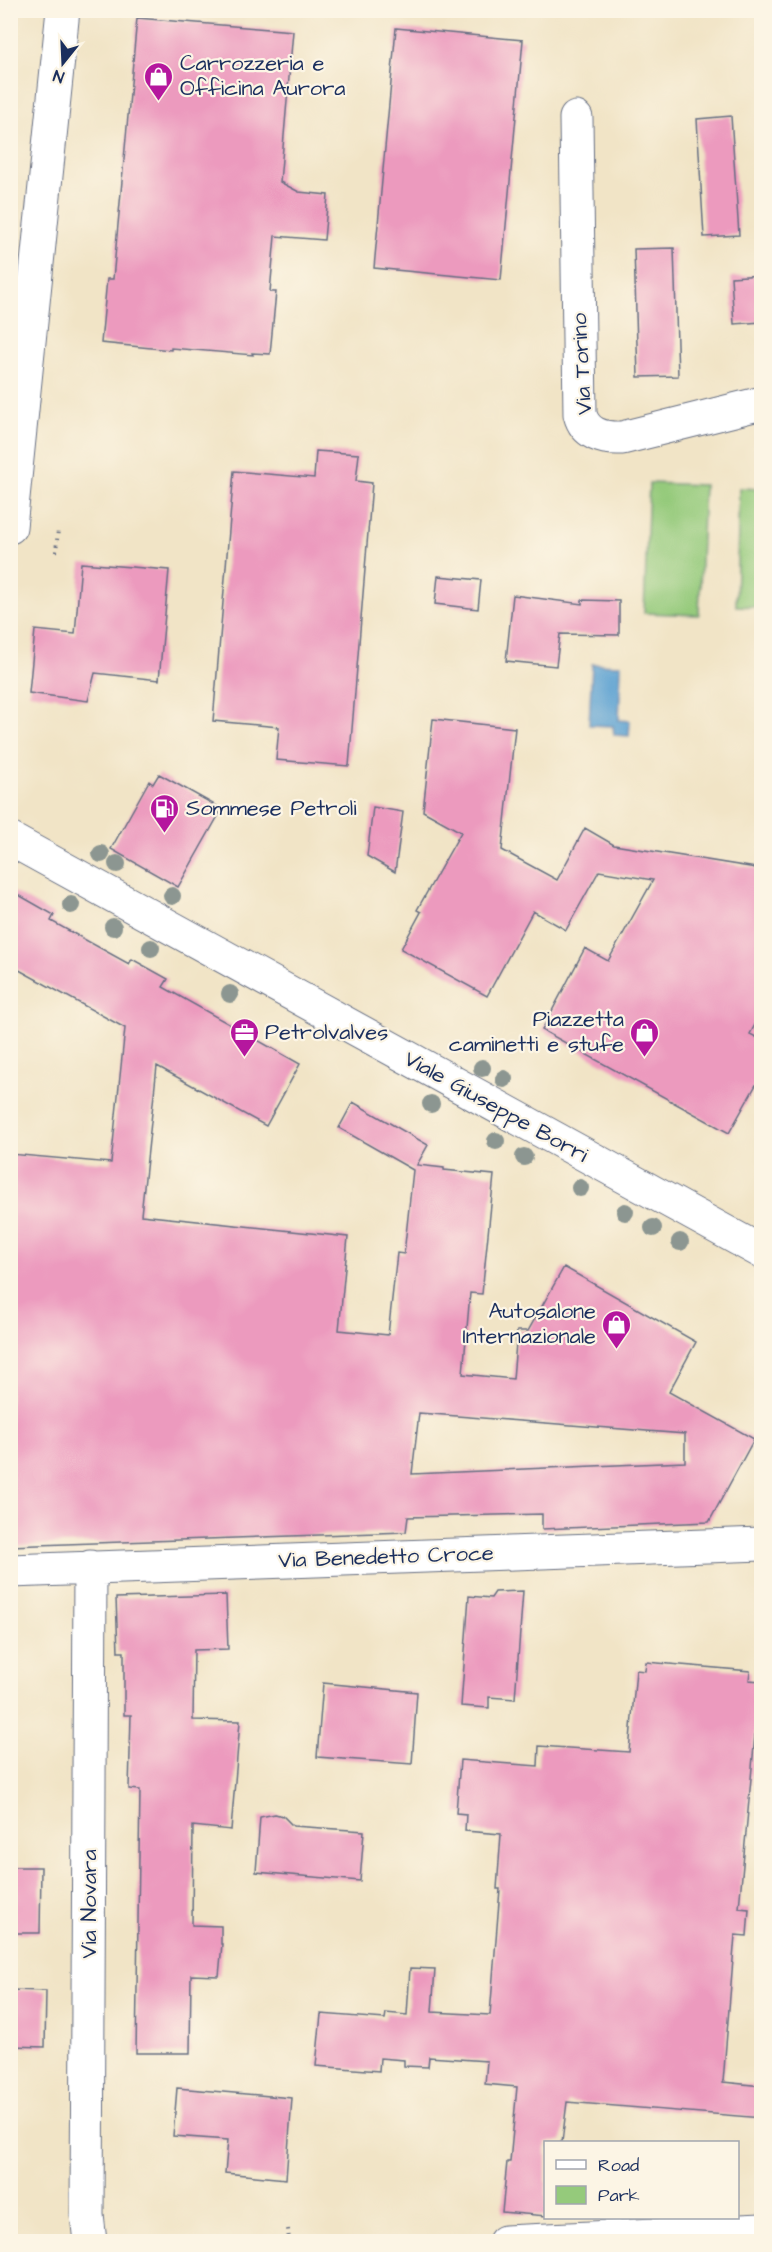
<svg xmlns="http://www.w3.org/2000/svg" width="772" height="2252" font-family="'Architects Daughter',sans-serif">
<rect width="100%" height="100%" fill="#fcf5e5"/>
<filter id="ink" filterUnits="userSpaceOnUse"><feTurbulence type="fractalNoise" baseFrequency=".0167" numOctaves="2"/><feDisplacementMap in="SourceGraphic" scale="12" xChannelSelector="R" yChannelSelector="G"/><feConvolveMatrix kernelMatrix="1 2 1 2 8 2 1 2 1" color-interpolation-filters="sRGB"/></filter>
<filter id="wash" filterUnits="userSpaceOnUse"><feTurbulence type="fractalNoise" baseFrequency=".008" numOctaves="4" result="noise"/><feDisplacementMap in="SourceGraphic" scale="24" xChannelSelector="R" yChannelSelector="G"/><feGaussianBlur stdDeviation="1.35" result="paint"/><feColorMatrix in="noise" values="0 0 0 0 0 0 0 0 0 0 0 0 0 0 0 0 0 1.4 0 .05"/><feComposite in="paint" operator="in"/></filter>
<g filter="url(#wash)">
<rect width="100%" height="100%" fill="#f1e4c6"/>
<path fill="#95ca7b" stroke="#587c6c" stroke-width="1.5" d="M 649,483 L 704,485 L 699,615 L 644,613 Z
M 739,488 L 761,489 L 761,607 L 736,606 Z"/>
<path fill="#5ca1d2" stroke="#3c6898" stroke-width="1.5" d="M 592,664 L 621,665 L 619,720 L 630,721 L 629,736 L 614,735 L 613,726 L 589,725 Z"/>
<g id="blocks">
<path fill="#ec9abe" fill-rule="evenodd" d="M 137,18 L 293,31 L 280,182 L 299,192 L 328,195 L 324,240 L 275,236 L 270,292 L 276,292 L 270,354 L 252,353 L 253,355 L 171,348 L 171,350 L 101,343 L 107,279 L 113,279 Z
M 396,28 L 523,40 L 501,280 L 374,268 Z
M 731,116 L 739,235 L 704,237 L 697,119 Z
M 674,248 L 678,376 L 638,377 L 634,249 Z
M 762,275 L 762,322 L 734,324 L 731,277 Z
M 316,451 L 359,454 L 356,481 L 372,483 L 349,766 L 276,760 L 279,727 L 213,721 L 234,471 L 314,478 Z
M 81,563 L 169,570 L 159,680 L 95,673 L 88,701 L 29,693 L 35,630 L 75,634 Z
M 438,576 L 481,580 L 478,609 L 435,604 Z
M 513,595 L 582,604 L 582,600 L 619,601 L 619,635 L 560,634 L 556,666 L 506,661 Z
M 433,719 L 515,728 L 502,850 L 557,880 L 585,828 L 614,845 L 762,869 L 762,1012 L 750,1034 L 762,1040 L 762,1074 L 729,1133 L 542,1030 L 585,948 L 608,961 L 653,880 L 599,871 L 566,930 L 533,911 L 487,996 L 401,949 L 421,912 L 417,910 L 461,832 L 423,811 Z
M 159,774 L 222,809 L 178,887 L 111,849 L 149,781 L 153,784 Z
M 373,807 L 403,812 L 395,872 L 367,856 Z
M 10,890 L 54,915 L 51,921 L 129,964 L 132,959 L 168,979 L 163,987 L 300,1064 L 266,1126 L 157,1066 L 141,1215 L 348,1237 L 339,1330 L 388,1335 L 397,1253 L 404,1254 L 413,1170 L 339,1128 L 353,1102 L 428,1145 L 417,1165 L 444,1168 L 444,1170 L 494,1175 L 482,1294 L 470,1293 L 463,1374 L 513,1379 L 517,1331 L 528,1331 L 564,1267 L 696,1342 L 669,1392 L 754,1439 L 709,1522 L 542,1529 L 542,1514 L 408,1517 L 406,1532 L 10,1546 L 10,1154 L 111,1163 L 125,1028 L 10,965 ZM 419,1413 L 685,1434 L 685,1462 L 412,1474 Z
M 523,1591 L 515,1699 L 489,1697 L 489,1708 L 461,1706 L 469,1596 L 491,1598 L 495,1592 Z
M 226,1595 L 228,1649 L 194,1650 L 193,1720 L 240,1721 L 231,1830 L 193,1826 L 192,1925 L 221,1926 L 221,1944 L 222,1944 L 219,1976 L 191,1975 L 190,2053 L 136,2053 L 140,1790 L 129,1789 L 131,1715 L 124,1715 L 124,1652 L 118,1652 L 116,1598 Z
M 646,1662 L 750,1671 L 749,1680 L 760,1681 L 739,1908 L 749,1909 L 747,1936 L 735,1935 L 723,2082 L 762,2086 L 762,2118 L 567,2102 L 562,2142 L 546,2142 L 546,2216 L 502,2212 L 507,2162 L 510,2162 L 517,2087 L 485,2084 L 487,2061 L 429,2057 L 428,2067 L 404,2066 L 404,2060 L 380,2058 L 379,2071 L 316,2066 L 321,2014 L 385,2019 L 386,2013 L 407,2015 L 410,1968 L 435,1969 L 432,2012 L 490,2015 L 500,1889 L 497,1889 L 501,1834 L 465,1831 L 466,1814 L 456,1813 L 460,1760 L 538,1766 L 539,1746 L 629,1752 L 636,1670 L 645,1671 Z
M 323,1683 L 417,1692 L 412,1764 L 317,1757 Z
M 275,1814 L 283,1816 L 293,1826 L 364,1831 L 360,1881 L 256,1872 L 260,1817 Z
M 10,1867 L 41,1867 L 40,1933 L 10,1933 Z
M 10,1990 L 46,1991 L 45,2047 L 10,2046 Z
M 177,2088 L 292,2098 L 286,2179 L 225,2173 L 228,2140 L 173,2136 Z"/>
</g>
</g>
<g filter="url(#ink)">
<use href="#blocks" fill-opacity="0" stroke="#666e82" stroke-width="1.5"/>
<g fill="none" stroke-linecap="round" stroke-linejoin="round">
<defs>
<path id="minor" d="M 576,118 L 580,414 C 585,434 603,439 622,438 L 762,403
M 10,527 L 63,10
M 10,1571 L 762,1544
M 90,2242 L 87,2215 L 90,1567
M 505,2242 L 762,2230"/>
<path id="secondary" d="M 10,839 L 762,1252"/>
</defs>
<use href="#minor" stroke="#666e82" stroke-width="35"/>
<use href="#secondary" stroke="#666e82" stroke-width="35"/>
<path stroke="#666e82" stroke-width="4" stroke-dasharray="1.5 4.5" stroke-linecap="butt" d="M 56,552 L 58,529
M 288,2229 L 289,2242"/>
<use href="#minor" stroke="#fff" stroke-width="33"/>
<use href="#secondary" stroke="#fff" stroke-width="33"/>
</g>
<g fill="#8c9691">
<circle cx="101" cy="854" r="9"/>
<circle cx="117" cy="864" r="9"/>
<circle cx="172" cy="896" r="9"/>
<circle cx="71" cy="905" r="9"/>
<circle cx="113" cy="927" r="9"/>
<circle cx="151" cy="948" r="9"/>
<circle cx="230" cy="994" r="9"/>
<circle cx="482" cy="1068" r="9"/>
<circle cx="504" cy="1079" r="9"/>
<circle cx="431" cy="1104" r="9"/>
<circle cx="496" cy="1141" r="9"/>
<circle cx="524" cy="1157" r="9"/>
<circle cx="580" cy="1188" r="9"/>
<circle cx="625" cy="1212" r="9"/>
<circle cx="653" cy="1228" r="9"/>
<circle cx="680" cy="1242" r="9"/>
</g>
</g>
<defs>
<symbol id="shop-pin" viewBox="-11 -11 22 30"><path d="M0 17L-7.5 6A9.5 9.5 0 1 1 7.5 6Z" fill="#b5179e" stroke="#fcf5e5"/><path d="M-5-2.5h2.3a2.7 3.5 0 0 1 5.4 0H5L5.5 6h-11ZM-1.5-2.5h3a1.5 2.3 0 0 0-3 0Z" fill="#fff"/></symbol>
<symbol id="fuel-pin" viewBox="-11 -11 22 30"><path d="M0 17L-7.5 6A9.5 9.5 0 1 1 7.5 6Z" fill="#b5179e" stroke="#fcf5e5"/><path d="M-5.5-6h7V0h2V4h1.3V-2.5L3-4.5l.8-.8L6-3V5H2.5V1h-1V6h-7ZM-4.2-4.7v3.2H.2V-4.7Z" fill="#fff"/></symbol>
<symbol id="office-pin" viewBox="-11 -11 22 30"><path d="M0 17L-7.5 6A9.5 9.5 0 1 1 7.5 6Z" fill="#b5179e" stroke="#fcf5e5"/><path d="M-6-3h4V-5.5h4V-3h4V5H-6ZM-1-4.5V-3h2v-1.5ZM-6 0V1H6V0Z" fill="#fff"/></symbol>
</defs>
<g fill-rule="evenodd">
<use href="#shop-pin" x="142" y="60" width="33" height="45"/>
<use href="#fuel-pin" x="148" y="792" width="33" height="45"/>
<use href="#office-pin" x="228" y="1016" width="33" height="45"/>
<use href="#shop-pin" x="628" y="1016" width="33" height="45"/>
<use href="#shop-pin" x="600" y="1308" width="33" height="45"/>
</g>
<g text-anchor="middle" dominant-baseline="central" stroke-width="4.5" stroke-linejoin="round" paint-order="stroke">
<g font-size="22" fill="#1b2f5e" stroke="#fcf5e5" text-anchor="start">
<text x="180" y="63">Carrozzeria e<tspan x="180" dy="25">Officina Aurora</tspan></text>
<text x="186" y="808">Sommese Petroli</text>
<text x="624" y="1019" text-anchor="end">Piazzetta<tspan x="624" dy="25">caminetti e stufe</tspan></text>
<text x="265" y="1032">Petrolvalves</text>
<text x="596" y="1311" text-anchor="end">Autosalone<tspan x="596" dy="25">Internazionale</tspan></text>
</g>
<g font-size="22" fill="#1b2f5e" stroke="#fcf5e5">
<text transform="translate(582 364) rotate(-93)">Via Torino</text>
<text transform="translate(496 1107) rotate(29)">Viale Giuseppe Borri</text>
<text transform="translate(386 1557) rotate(-2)">Via Benedetto Croce</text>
<text transform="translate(89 1904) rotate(-90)">Via Novara</text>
</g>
</g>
<rect width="772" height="2252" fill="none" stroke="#fcf5e5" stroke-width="36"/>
<rect x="544" y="2141" width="195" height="78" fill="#fcf5e5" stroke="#a2a6af" stroke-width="1.5"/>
<rect x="556" y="2160" width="30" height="9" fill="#ffffff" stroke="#a2a6af" stroke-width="1.5"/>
<text x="598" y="2171" font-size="18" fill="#1b2f5e">Road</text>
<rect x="556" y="2186" width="30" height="18" fill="#95ca7b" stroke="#a2a6af" stroke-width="1.5"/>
<text x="598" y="2201" font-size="18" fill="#1b2f5e">Park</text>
<g transform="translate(63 63) rotate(198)" stroke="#fcf5e5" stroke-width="4.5" paint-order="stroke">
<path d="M0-4.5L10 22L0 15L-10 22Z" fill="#1b2f5e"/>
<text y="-9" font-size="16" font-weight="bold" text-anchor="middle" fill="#1b2f5e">N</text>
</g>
</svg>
